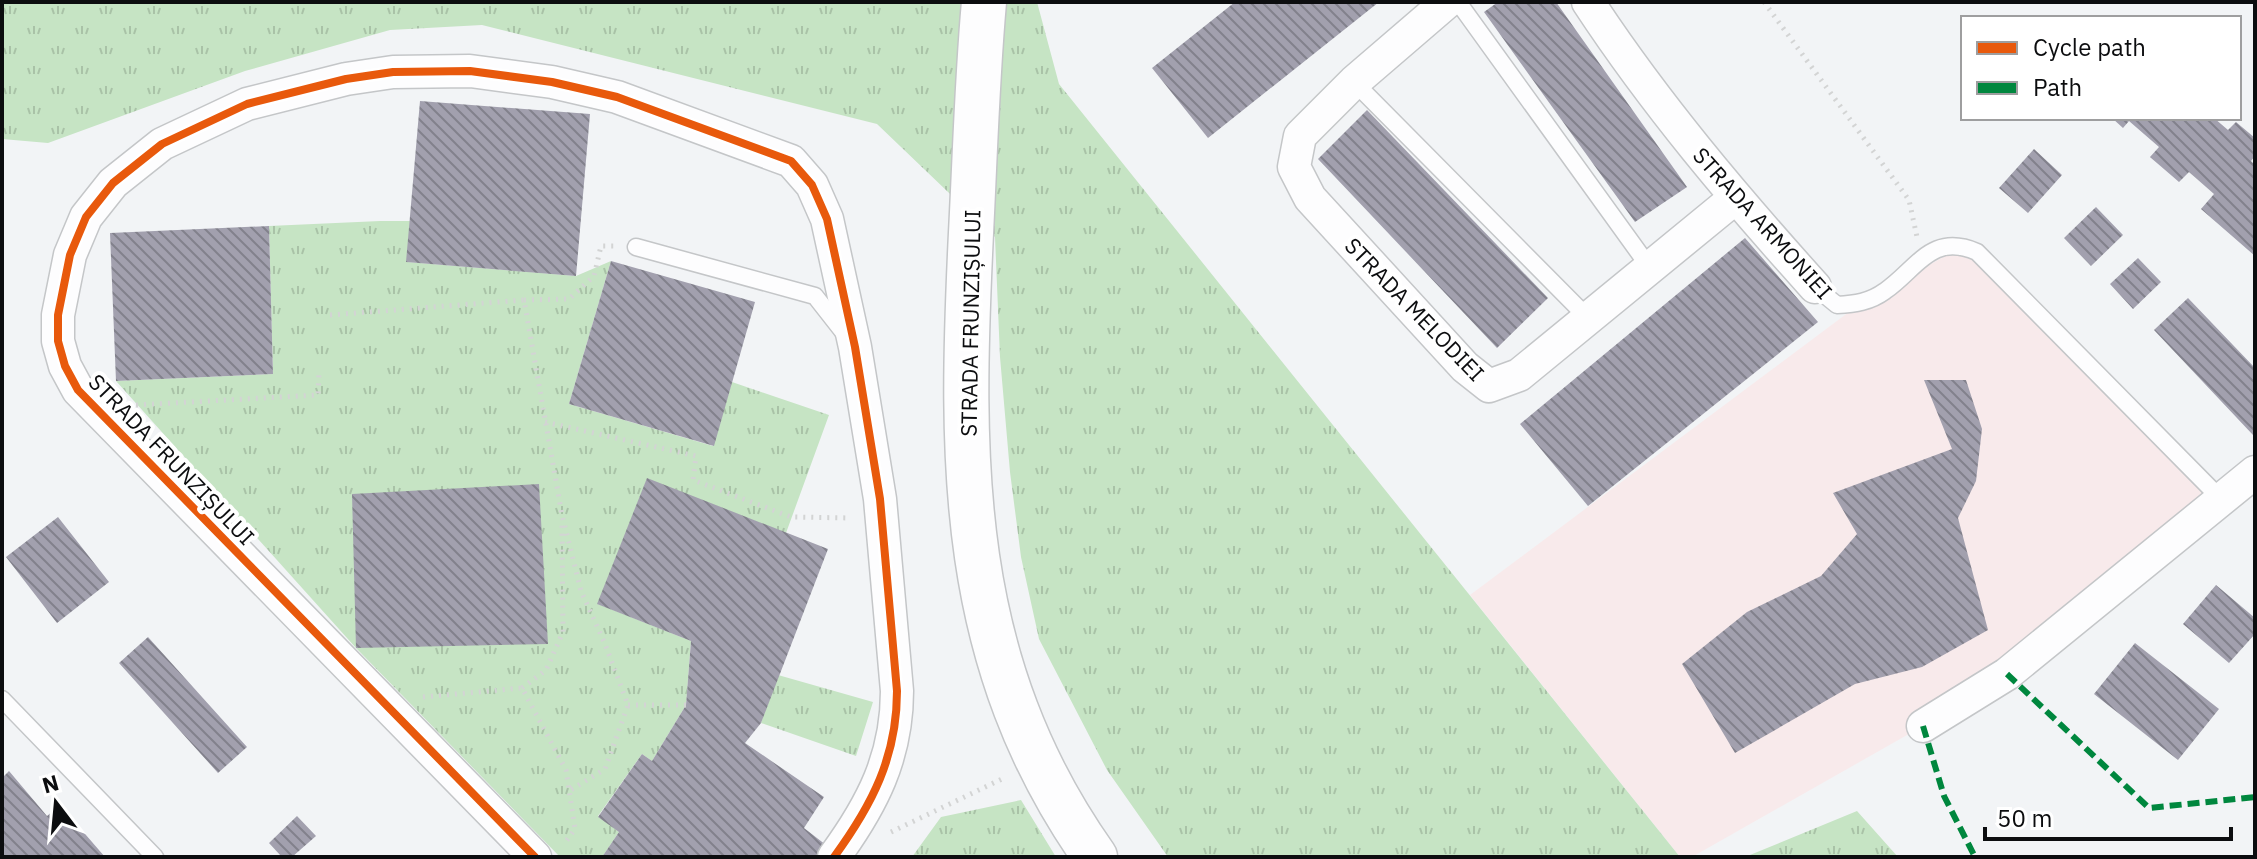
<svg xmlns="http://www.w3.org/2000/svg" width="2257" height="859" font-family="'IBM Plex Sans',sans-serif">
<defs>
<pattern id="grass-tufts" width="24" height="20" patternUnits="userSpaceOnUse" patternTransform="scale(2)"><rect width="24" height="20" fill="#c6e4c4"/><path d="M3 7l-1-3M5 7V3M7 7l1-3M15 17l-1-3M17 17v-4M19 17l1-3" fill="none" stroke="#a9c2a7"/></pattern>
<pattern id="building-back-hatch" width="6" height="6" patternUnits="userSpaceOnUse" patternTransform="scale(2)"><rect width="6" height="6" fill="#a2a0ae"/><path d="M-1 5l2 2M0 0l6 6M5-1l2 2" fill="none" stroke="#82818c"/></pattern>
</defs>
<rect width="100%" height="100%" fill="#f2f4f6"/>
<path fill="#f8eaeb" d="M 1963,246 L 2222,500 L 1923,726 L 1692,857 L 1680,857 L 1470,595 L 1861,303 Z"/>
<path fill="url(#grass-tufts)" d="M 2,2 L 1037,2 L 1059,84 L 1680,857 L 1168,857 L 1107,770 L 1039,639 L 1021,557 L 1010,472 L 1000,357 L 995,237 L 877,124 L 482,25 L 390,30 L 245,71 L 48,143 L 2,139 Z
M 380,221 L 410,221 L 407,262 L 576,276 L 611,261 L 569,404 L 713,446 L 732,382 L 829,415 L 786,533 L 647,479 L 598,604 L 691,641 L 686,705 L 652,761 L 642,754 L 598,816 L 619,832 L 602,857 L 560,857 L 356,648 L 116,381 L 273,374 L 269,226 Z
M 778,675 L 873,702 L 856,756 L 761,723 Z
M 1021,800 L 1056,857 L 912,857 L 941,817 Z
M 1857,811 L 1898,857 L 1745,857 Z"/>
<path fill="url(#building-back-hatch)" d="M 1235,2 L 1379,2 L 1208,138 L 1152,68 Z
M 1498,2 L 1556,2 L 1687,187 L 1635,222 L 1484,12 Z
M 420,101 L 590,114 L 576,276 L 406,262 Z
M 1367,110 L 1548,298 L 1497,348 L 1318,159 Z
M 2112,118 L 2214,118 L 2228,130 L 2236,122 L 2255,138 L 2255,156 L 2251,161 L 2255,165 L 2255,256 L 2201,209 L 2214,194 L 2189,172 L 2179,182 L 2150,157 L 2159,147 L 2129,121 L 2123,128 Z
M 2034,149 L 2062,175 L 2028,213 L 1999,188 Z
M 2096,207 L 2123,235 L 2091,266 L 2064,238 Z
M 269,226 L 273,374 L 116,381 L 110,233 Z
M 1745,238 L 1818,322 L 1588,506 L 1520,424 Z
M 2138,258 L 2161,282 L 2133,309 L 2110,284 Z
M 611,261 L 755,302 L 714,446 L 569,404 Z
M 2188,298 L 2255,368 L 2253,435 L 2154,330 Z
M 1924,380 L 1966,380 L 1982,429 L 1976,481 L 1958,518 L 1988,630 L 1922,667 L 1855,684 L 1735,753 L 1682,664 L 1747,612 L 1821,576 L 1857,534 L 1833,493 L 1952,449 Z
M 647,478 L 828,549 L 761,723 L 745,743 L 824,797 L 804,828 L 826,845 L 817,857 L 602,857 L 619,832 L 598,817 L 642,754 L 652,761 L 686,705 L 691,641 L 597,604 Z
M 539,484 L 548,644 L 356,648 L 352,494 Z
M 58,517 L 109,582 L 57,623 L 6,557 Z
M 2216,585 L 2255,618 L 2255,634 L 2229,663 L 2183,624 Z
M 148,637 L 247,747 L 218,773 L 119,663 Z
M 2135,643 L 2219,709 L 2178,760 L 2094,694 Z
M 9,771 L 47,816 L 60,805 L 105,857 L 2,857 L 2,778 Z
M 297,816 L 316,836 L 292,857 L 282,857 L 269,843 Z"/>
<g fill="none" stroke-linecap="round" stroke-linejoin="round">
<defs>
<path id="lane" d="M 1458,2 L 1650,268
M 1354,82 L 1588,318
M 636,247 L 815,296 L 844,333
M 1815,287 L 1837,305 C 1855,304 1870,302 1885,291 C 1917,269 1931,232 1977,252 L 2222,500
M 2,699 L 155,857"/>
<path id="street" d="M 1447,2 L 1354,82 L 1300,136 L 1294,167 L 1310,198 L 1465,367 L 1489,386 L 1519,375 L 1735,198
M 1588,2 C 1655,104 1734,197 1815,287
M 1923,726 L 2007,674 L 2255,472
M 535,857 L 78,390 L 65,366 L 58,341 L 58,315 L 70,255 L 86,217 L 113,183 L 162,144 L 247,104 L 346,79 L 393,72 L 470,71 L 552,82 L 617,97 L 791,161 L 812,185 L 827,219 L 855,347 L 880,499 L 897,691 C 897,757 872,805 834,857"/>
<path id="secondary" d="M 984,2 C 977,79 975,156 971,233 C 960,460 957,662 1095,857"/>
</defs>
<use href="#lane" stroke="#c4c6c8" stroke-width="19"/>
<use href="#street" stroke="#c4c6c8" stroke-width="35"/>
<use href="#secondary" stroke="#c4c6c8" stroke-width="47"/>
<path stroke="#d3d4d4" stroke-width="5" stroke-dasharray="2 6" stroke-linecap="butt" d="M 1764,2 L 1909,200 L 1917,237
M 524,300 L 569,299 L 594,276 L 601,246 L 614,246
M 330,315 L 524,300 L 562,515 L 581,591 L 605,644 L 628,705 L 605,769 L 569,791
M 136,405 L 318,395 L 319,372
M 545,422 L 696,456 L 693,480 L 791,517 L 851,518
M 522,688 L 546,670 L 563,632 L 562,525
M 423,697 L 522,688 L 566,770 L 575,829 L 564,844
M 628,705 L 686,705
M 891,832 L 1004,778"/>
<use href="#lane" stroke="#fdfdfe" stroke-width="16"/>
<use href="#street" stroke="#fdfdfe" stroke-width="32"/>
<use href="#secondary" stroke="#fdfdfe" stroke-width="44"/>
<path stroke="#00873e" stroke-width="6" stroke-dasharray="12 6" stroke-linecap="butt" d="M 2007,674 L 2149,808 L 2255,797
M 1923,726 L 1944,796 L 1975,857"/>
<defs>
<path id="cycleway" d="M 535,857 L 78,390 L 65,366 L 58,341 L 58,315 L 70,255 L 86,217 L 113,183 L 162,144 L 247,104 L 346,79 L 393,72 L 470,71 L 552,82 L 617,97 L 791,161 L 812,185 L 827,219 L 855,347 L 880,499 L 897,691 C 897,757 872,805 834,857"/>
</defs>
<use href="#cycleway" stroke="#fff" stroke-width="13"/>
<use href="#cycleway" stroke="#e8590c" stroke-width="8"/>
</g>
<g text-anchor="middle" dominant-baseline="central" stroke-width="8" stroke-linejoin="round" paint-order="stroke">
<g font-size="22" fill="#0c0d0f" stroke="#fff">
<text transform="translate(1763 223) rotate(48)">STRADA ARMONIEI</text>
<text transform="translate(1415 309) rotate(46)">STRADA MELODIEI</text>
<text transform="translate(970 323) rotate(-89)">STRADA FRUNZIȘULUI</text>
<text transform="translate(172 459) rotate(46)">STRADA FRUNZIȘULUI</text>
</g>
</g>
<rect width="2257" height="859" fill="none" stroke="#0c0d0f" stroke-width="8"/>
<rect x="1961" y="16" width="280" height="104" fill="#ffffff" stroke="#9e9e9f" stroke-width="2"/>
<rect x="1977" y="42" width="40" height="12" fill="#e8590c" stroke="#9e9e9f" stroke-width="2"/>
<text x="2033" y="56" font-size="24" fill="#0c0d0f">Cycle path</text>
<rect x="1977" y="82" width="40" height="12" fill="#00873e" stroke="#9e9e9f" stroke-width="2"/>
<text x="2033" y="96" font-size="24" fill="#0c0d0f">Path</text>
<g transform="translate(56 803) rotate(344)" stroke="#ffffff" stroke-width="6" paint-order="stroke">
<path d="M0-6L14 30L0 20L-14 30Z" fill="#0c0d0f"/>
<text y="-12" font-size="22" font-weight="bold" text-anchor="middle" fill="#0c0d0f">N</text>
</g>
<path d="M1985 827v12h246v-12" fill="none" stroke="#0c0d0f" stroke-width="4"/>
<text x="1997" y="827" font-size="24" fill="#0c0d0f" stroke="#ffffff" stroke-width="6" paint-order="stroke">50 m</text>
</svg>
